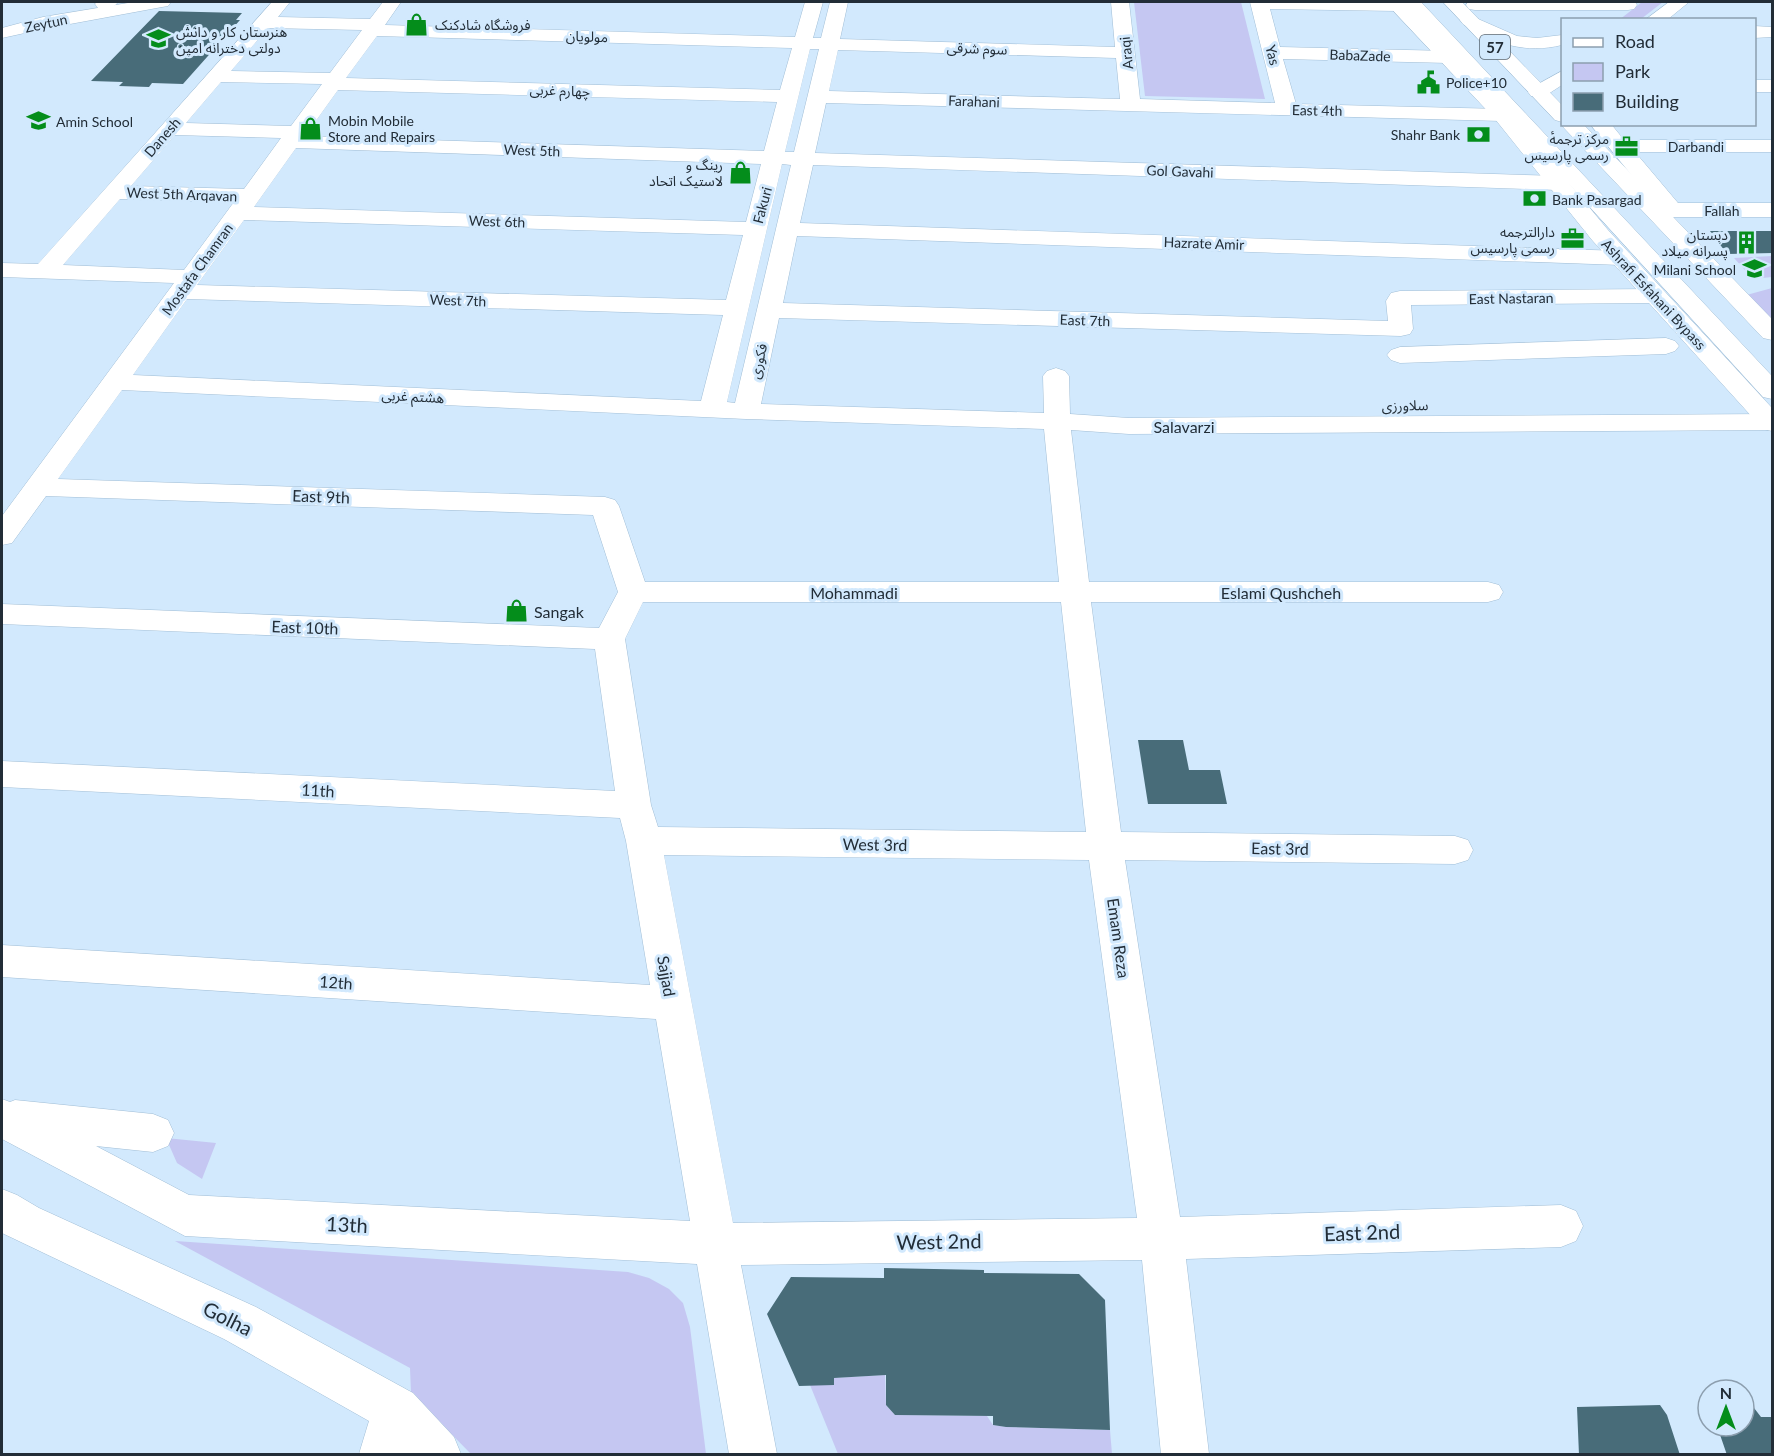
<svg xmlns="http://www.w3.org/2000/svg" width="1774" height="1456" font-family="Lato,'Noto Sans Arabic',sans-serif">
<rect width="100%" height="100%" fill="#d2e9fd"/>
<path fill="#c5c7f2" d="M 1134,2 L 1241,2 L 1265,99 L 1145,96 Z
M 1642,2 L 1663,2 L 1641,19 L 1619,20 Z
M 1772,256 L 1772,277 L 1753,279 L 1734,258 Z
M 1772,288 L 1772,326 L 1743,296 Z
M 166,1138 L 216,1143 L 202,1179 L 177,1163 Z
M 175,1241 L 628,1272 L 649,1278 L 669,1289 L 683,1303 L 690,1327 L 706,1454 L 471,1454 L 411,1393 L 410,1368 Z
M 885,1375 L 886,1405 L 895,1415 L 987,1416 L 993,1425 L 1006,1427 L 1110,1430 L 1112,1454 L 838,1454 L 810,1385 L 834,1385 L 834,1378 Z"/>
<path fill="#486c79" d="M 159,11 L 242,13 L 236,20 L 240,20 L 183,84 L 152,83 L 149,87 L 119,86 L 123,82 L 91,81 Z
M 1710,231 L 1773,231 L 1773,253 L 1727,254 Z
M 1138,740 L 1183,740 L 1189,770 L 1220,770 L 1227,804 L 1148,804 Z
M 884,1268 L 984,1270 L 984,1273 L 1079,1274 L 1105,1300 L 1110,1430 L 1006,1427 L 993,1425 L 993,1416 L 895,1415 L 886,1405 L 886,1375 L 834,1378 L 834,1385 L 799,1386 L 767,1314 L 791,1277 L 884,1278 Z
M 1744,1395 L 1761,1417 L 1773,1417 L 1773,1455 L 1727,1455 L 1717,1426 L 1744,1426 Z
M 1660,1405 L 1667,1415 L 1680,1455 L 1579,1455 L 1577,1407 Z"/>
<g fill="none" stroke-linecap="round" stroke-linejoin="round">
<defs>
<path id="minor" d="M 97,2 L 118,2 C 113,9 105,10 98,8 L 95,4 Z
M 272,2 L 290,2 L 278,17 L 370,19 L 383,2 L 401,2 L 385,25 L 795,37 L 805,2 L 823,2 L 813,38 L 821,38 L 830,2 L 848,2 L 840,39 L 1115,47 L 1111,2 L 1129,2 L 1140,99 L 1275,103 L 1250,2 L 1404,2 L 1407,6 L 1404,10 L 1398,11 L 1270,9 L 1280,47 L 1449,51 L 1456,53 L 1459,57 L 1456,61 L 1449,63 L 1283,59 L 1296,104 L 1502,109 L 1509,111 L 1512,115 L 1509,119 L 1502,121 L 826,103 L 815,153 L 1558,176 L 1566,178 L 1569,183 L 1566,188 L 1558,190 L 813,165 L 800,223 L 1621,251 L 1629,253 L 1633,258 L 1629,263 L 1621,265 L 797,236 L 783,303 L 1388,321 L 1386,301 L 1391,293 L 1400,291 L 1655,289 L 1663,291 L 1667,296 L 1663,301 L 1655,303 L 1411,305 L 1413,329 L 1410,334 L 1401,336 L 779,318 L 761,404 L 1044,413 L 1043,376 L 1047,371 L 1056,368 L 1065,371 L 1069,376 L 1070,414 L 1129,418 L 1772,414 L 1772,430 L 1129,434 L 1071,430 L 1089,582 L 1488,582 L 1499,585 L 1503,592 L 1499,599 L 1488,602 L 1091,602 L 1121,832 L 1455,836 L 1468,840 L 1473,850 L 1468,860 L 1455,864 L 1125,860 L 1180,1217 L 1561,1205 L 1576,1211 L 1583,1226 L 1576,1241 L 1561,1247 L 1186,1259 L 1209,1454 L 1161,1454 L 1142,1260 L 741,1265 L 777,1454 L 729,1454 L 697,1264 L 185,1236 L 2,1139 L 2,1099 L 10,1102 L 15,1100 L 153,1114 L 168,1120 L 174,1133 L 168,1146 L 153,1152 L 96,1146 L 189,1195 L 690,1221 L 656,1019 L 2,977 L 2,945 L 650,985 L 626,841 L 620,818 L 2,787 L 2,761 L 615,791 L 595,649 L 2,624 L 2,604 L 599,628 L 618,592 L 593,515 L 46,496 L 12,543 L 2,545 L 2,516 L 174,283 L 2,277 L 2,263 L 38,264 ZM 268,28 L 362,30 L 330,73 L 231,71 ZM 377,36 L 792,48 L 780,90 L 346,78 ZM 810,49 L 819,49 L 794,152 L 785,152 ZM 838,50 L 1116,58 L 1120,99 L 829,91 ZM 221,82 L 322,84 L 291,126 L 186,123 ZM 338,90 L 777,102 L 764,151 L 305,136 ZM 175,135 L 281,138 L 244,189 L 131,186 ZM 296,148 L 761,164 L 746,222 L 254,207 ZM 782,164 L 791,165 L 735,403 L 727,402 ZM 120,199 L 234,202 L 184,270 L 63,265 ZM 244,220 L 743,235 L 726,300 L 197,285 ZM 187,299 L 723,315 L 701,401 L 133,375 ZM 122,390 L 746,419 L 1044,429 L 1059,582 L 645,582 L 619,506 L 615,500 L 605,497 L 58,479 ZM 643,602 L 1061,602 L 1086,832 L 658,827 L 651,805 L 625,639 ZM 664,855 L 1089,860 L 1137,1218 L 733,1223 Z
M 1468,2 L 1635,2 L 1637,5 L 1634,9 L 1628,10 L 1475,10 L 1469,9 L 1466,5 Z
M 1669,2 L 1689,2 L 1667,20 L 1645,20 Z
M 1469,15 L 1517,36 L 1537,38 L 1562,35 L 1562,45 C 1526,54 1494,44 1463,24 L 1460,20 L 1463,16 Z
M 1754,26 L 1772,27 L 1772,37 L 1754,38 Z
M 1562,71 L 1562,85 L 1545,96 L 1531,96 L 1528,92 L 1531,88 Z
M 1754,80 L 1772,80 L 1772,92 L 1754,92 Z
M 1590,124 L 1611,124 L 1624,140 L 1772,140 L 1772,152 L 1635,152 L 1678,203 L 1772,203 L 1772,217 L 1672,217 L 1664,215 Z
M 1666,338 L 1675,341 L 1679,346 L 1675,351 L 1666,354 L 1400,363 L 1391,360 L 1387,355 L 1391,350 L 1400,347 Z
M 2,1189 L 17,1195 L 39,1208 L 256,1307 L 413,1393 L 454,1437 L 461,1454 L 359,1454 L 369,1421 L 224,1339 L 2,1233 Z"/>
<path id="major" d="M 134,2 L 171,2 L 168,6 L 162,7 L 43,29 L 2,38 L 2,28 L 43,17 Z
M 1385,2 L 1404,2 L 1509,111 L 1608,230 L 1772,408 L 1772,431 L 1763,429 L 1592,240 L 1495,119 Z"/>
<path id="highway" d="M 1403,2 L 1421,2 L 1772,376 L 1772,399 L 1763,397 Z
M 1443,2 L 1462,2 L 1562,105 L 1562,124 L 1583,124 L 1772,319 L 1772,340 L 1763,338 L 1564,128 L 1561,124 L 1562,122 L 1555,120 Z"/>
</defs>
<use href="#minor" stroke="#a1bed6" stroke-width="1"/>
<use href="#major" stroke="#a1bed6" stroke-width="1"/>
<use href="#highway" stroke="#a1bed6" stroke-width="1"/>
<use href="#minor" fill="#fff" fill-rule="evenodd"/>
<use href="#major" fill="#fff" fill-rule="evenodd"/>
<use href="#highway" fill="#fff" fill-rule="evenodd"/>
</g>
<defs>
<symbol id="shop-bare" viewBox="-9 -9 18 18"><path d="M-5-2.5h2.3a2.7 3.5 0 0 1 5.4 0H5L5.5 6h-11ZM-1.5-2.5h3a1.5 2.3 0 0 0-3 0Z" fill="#048d1b" stroke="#d2e9fd" stroke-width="2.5" paint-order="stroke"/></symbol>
<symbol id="school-bare" viewBox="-9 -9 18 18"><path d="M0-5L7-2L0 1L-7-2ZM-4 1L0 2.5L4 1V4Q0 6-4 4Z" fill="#048d1b" stroke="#d2e9fd" stroke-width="2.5" paint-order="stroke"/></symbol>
<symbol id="civic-bare" viewBox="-9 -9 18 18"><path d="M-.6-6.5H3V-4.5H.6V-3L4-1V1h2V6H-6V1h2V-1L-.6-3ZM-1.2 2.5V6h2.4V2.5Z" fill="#048d1b" stroke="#d2e9fd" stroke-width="2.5" paint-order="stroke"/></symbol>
<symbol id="bank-bare" viewBox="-9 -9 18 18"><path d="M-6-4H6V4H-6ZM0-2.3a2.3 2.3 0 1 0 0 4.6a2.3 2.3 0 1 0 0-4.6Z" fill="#048d1b" stroke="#d2e9fd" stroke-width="2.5" paint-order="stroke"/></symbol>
<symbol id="office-bare" viewBox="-9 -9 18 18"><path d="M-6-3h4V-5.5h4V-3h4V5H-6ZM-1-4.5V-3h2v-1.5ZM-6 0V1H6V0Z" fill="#048d1b" stroke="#d2e9fd" stroke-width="2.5" paint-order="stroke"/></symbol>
<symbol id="building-bare" viewBox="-9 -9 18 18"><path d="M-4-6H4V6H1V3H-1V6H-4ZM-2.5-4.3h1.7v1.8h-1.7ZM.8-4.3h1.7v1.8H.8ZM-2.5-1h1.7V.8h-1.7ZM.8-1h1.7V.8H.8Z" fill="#048d1b" stroke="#d2e9fd" stroke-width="2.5" paint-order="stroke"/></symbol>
</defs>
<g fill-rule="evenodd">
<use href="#shop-bare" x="400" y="8" width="33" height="33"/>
<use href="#school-bare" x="142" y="22" width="33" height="33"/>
<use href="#civic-bare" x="1412" y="66" width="33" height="33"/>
<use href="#school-bare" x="22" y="104" width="33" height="33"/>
<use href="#shop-bare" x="294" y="112" width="33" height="33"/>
<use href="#bank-bare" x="1462" y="118" width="33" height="33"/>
<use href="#office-bare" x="1610" y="130" width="33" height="33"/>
<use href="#shop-bare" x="724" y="156" width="33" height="33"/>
<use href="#bank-bare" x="1518" y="182" width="33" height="33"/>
<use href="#office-bare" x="1556" y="222" width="33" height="33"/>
<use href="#building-bare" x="1730" y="226" width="33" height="33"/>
<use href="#school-bare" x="1738" y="252" width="33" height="33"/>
<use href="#shop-bare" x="500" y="594" width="33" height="33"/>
</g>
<g text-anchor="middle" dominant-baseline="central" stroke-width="6" stroke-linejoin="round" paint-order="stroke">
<g font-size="14" fill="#222d37" stroke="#d2e9fd">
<text transform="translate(46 23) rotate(-12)">Zeytun</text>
<text transform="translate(587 36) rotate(2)">مولویان</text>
<text transform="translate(977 48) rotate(2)">سوم شرقی</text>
<text transform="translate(1126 53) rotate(-96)">Araqi</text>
<text transform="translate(1273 55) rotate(76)">Yas</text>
<text transform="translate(1360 55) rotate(2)">BabaZade</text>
<text transform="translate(560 90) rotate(2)">چهارم غربی</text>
<text transform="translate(974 101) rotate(2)">Farahani</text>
<text transform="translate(1317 110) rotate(1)">East 4th</text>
<text transform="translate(162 137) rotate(-49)">Danesh</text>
<text x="1696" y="146">Darbandi</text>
<text transform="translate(532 150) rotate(2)">West 5th</text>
<text transform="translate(1180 171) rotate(2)">Gol Gavahi</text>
<text transform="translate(182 194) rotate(2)">West 5th Arqavan</text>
<text transform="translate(762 205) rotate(-75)">Fakuri</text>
<text x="1722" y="210">Fallah</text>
<text transform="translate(497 221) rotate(2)">West 6th</text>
<text transform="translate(1204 243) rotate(2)">Hazrate Amir</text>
<text transform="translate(197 269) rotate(-54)">Mostafa Chamran</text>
<text transform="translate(1654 294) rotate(47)">Ashrafi Esfahani Bypass</text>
<text transform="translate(1511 298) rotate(-1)">East Nastaran</text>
<text transform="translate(458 300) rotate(2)">West 7th</text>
<text transform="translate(1085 320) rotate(2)">East 7th</text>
<text transform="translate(758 361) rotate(-77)">فکوری</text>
<text transform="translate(413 396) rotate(3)">هشتم غربی</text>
<text transform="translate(1405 405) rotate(-1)">سلاورزی</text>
</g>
<g font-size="14" fill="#222d37" stroke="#d2e9fd" text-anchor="start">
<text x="435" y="24">فروشگاه شادکنک</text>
<text x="176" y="31">هنرستان کار و دانش<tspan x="176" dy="16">دولتی دخترانه امین</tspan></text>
<text x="1446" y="82">Police+10</text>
<text x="328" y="120">Mobin Mobile<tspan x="328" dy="16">Store and Repairs</tspan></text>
<text x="56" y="121">Amin School</text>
<text x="1460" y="134" text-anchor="end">Shahr Bank</text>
<text x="1609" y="138" text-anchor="end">مرکز ترجمهٔ<tspan x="1609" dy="16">رسمی پارسیس</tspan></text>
<text x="723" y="164" text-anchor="end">رینگ و<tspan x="723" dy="16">لاستیک اتحاد</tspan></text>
<text x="1552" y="199">Bank Pasargad</text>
<text x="1555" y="231" text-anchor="end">دارالترجمه<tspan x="1555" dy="16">رسمی پارسیس</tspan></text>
<text x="1728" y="234" text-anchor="end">دبستان<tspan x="1728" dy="16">پسرانه میلاد</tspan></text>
<text x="1736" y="269" text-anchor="end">Milani School</text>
</g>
<rect fill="#d2e9fd" stroke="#576572" stroke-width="1.5" x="1480" y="35" width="30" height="24" rx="4.5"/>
<g font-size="15" font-weight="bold" fill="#222d37">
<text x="1495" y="47">57</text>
</g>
<g font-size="16" fill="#222d37" stroke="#d2e9fd">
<text x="1184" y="426">Salavarzi</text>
<text transform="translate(321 496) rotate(2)">East 9th</text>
<text x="854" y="592">Mohammadi</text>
<text x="1281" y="592">Eslami Qushcheh</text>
<text transform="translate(305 627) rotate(2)">East 10th</text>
<text transform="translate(318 790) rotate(3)">11th</text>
<text transform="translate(875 844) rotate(1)">West 3rd</text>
<text transform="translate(1280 848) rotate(1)">East 3rd</text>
<text transform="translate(1119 938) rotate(82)">Emam Reza</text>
<text transform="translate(667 976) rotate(80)">Sajjad</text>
<text transform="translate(336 982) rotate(4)">12th</text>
</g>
<g font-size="16" fill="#222d37" stroke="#d2e9fd" text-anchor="start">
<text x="534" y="611">Sangak</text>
</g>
<g font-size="20" fill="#222d37" stroke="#d2e9fd">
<text transform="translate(347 1224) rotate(3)">13th</text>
<text transform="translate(1362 1232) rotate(-2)">East 2nd</text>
<text transform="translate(939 1241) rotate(-1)">West 2nd</text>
<text transform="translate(228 1318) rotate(26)">Golha</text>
</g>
</g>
<rect width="1774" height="1456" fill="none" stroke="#222d37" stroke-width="6"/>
<rect x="1561" y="18" width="195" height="108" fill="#d2e9fd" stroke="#8c9eae" stroke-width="1.5"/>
<rect x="1573" y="38" width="30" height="9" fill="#ffffff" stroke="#8c9eae" stroke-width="1.5"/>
<text x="1615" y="48" font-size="18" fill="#222d37">Road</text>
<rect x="1573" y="63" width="30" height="18" fill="#c5c7f2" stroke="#8c9eae" stroke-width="1.5"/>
<text x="1615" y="78" font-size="18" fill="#222d37">Park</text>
<rect x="1573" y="93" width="30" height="18" fill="#486c79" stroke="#8c9eae" stroke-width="1.5"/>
<text x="1615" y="108" font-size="18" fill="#222d37">Building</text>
<g transform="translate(1726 1408)"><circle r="28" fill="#d2e9fd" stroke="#8c9eae" stroke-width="1.5"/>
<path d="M0-4.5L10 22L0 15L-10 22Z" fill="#048d1b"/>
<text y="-9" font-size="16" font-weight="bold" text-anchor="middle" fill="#222d37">N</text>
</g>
</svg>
